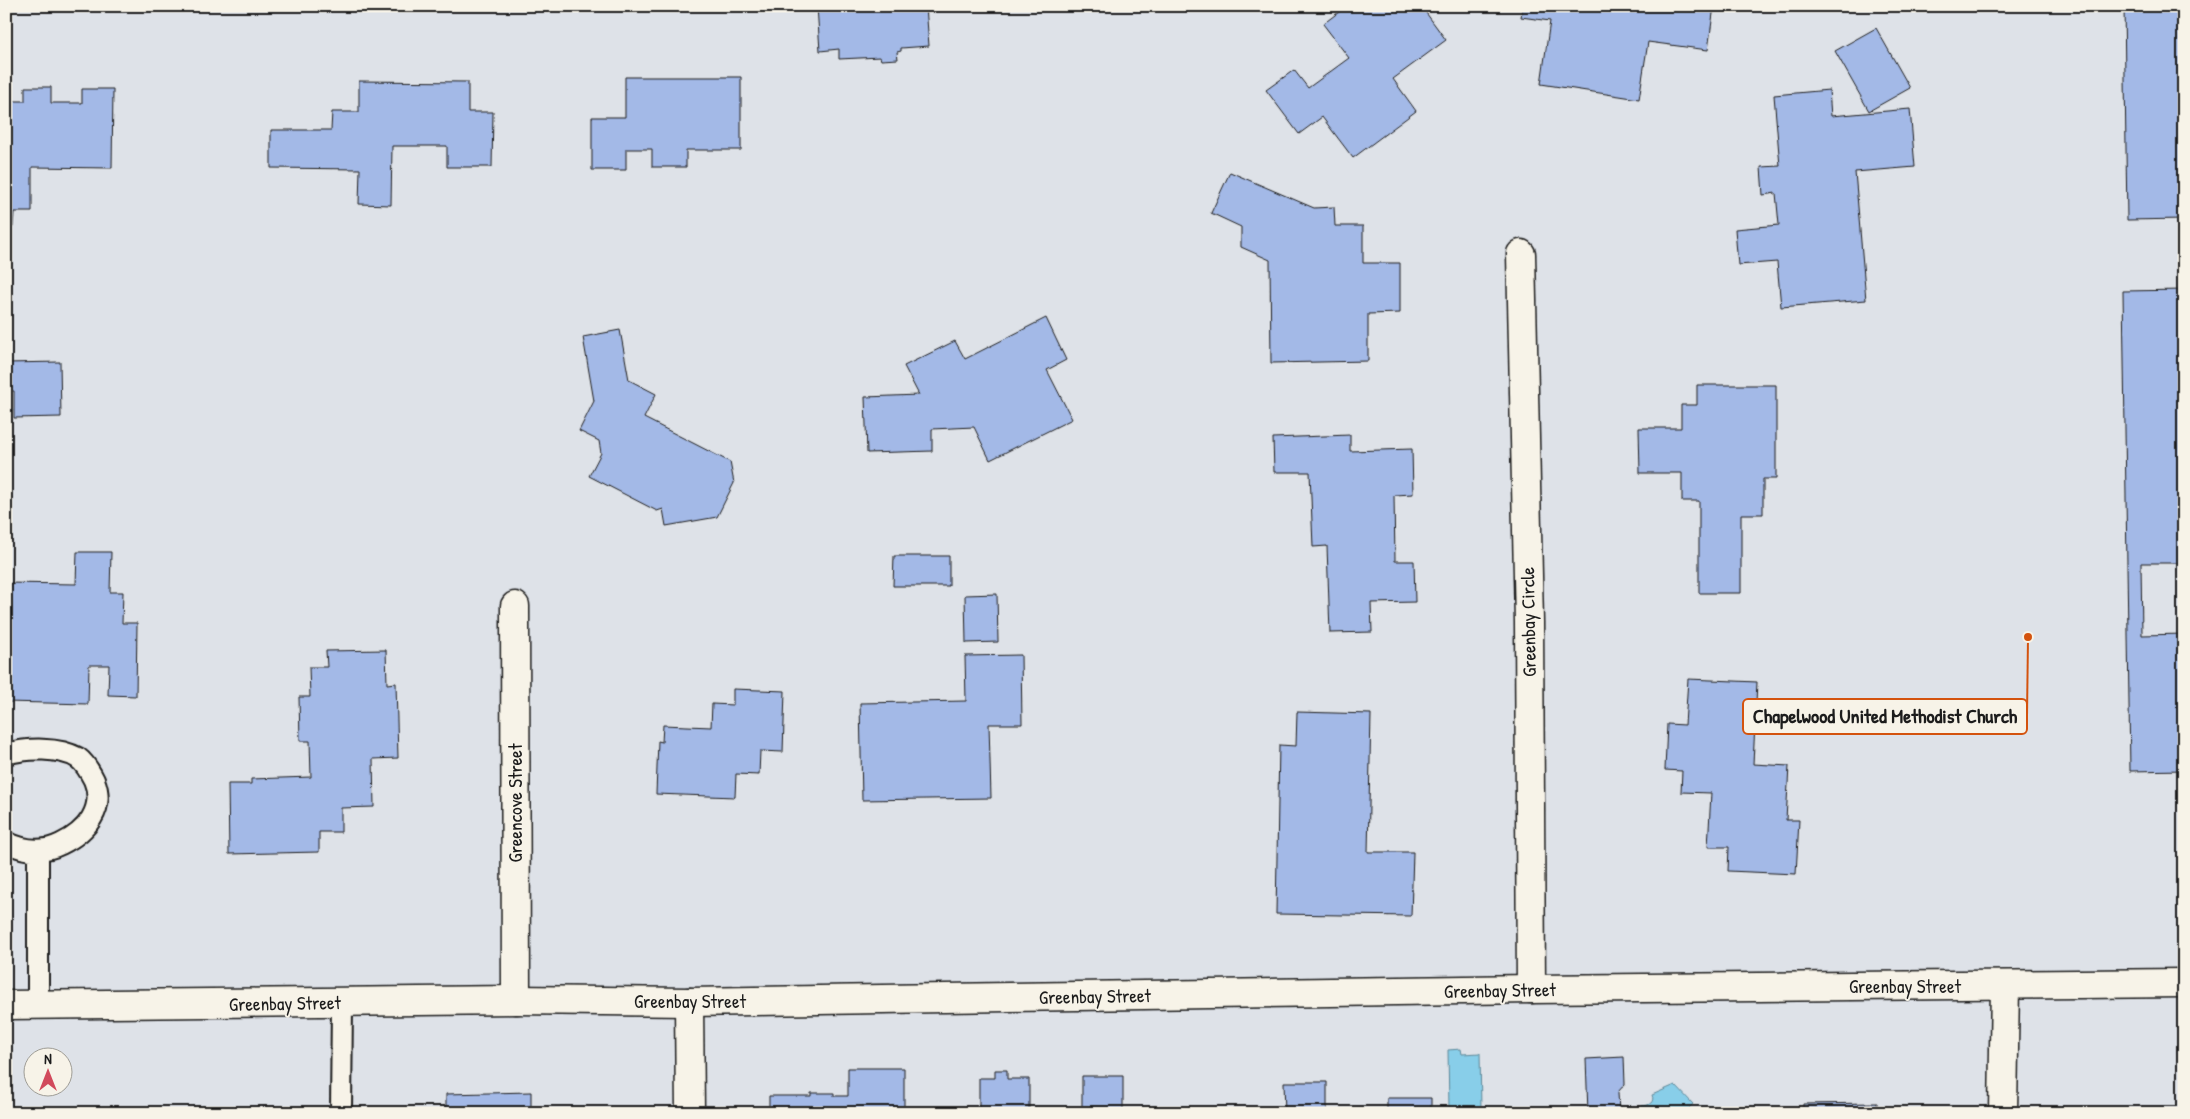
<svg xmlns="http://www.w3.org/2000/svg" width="2190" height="1119" font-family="'Patrick Hand',sans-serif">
<rect width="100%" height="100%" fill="#dee2e8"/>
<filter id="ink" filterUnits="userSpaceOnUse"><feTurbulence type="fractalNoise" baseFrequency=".02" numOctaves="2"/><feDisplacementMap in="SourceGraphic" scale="10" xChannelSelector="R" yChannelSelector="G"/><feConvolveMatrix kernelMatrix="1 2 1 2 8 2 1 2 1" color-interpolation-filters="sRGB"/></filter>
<g filter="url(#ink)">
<path fill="#88cee9" stroke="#5d8797" d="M 1461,1049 L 1462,1054 L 1480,1053 L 1481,1109 L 1449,1109 L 1448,1050 Z
M 1675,1085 L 1693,1104 L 1684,1113 L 1638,1113 L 1642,1106 C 1649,1106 1655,1102 1652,1095 Z"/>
<path fill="#a3b9e7" stroke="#1c1c1c" d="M 817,6 L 926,6 L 929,46 L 901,48 L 901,51 L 897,52 L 898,59 L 881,60 L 880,57 L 839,59 L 839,49 L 820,51 Z
M 1347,6 L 1421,6 L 1446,40 L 1393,79 L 1416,111 L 1353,158 L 1322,117 L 1299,134 L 1266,90 L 1294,70 L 1308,88 L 1349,58 L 1323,24 Z
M 1523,6 L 1714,6 L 1708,50 L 1648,42 L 1639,99 L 1541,84 L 1550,21 L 1521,17 Z
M 2124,6 L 2184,6 L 2184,219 L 2127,220 Z
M 1876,28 L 1910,88 L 1869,111 L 1835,51 Z
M 625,77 L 741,77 L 741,150 L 686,150 L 686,167 L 652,167 L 652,149 L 626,149 L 626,170 L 592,170 L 592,117 L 625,117 Z
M 359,81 L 468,82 L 468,112 L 493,112 L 492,167 L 447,167 L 447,146 L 392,146 L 391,205 L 359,204 L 360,169 L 271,168 L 271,130 L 331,130 L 332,112 L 359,112 Z
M 25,87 L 51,87 L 51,103 L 82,103 L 82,89 L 113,89 L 112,168 L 32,167 L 32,212 L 14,212 L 13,227 L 6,227 L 6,101 L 25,101 Z
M 1829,90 L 1831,116 L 1910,109 L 1915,167 L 1855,172 L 1866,300 L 1781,307 L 1777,262 L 1738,265 L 1735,229 L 1779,225 L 1776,193 L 1763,195 L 1761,167 L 1780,166 L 1774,95 Z
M 1230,172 L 1314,208 L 1334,207 L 1335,226 L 1363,226 L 1363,263 L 1400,263 L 1400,313 L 1368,314 L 1368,361 L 1271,363 L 1270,260 L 1241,247 L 1241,227 L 1211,213 Z
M 2184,290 L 2184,563 L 2141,563 L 2142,635 L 2184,634 L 2184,770 L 2130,771 L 2123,291 Z
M 1046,318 L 1066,360 L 1047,370 L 1072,419 L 990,460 L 974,427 L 932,429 L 932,451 L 867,453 L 865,397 L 919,395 L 904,366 L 955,341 L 965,359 Z
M 620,330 L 629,380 L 656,394 L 644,418 L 730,462 L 734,483 L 717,517 L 666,526 L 663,509 L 657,511 L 589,476 L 601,453 L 599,441 L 579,431 L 594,401 L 583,337 Z
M 60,362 L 61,417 L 14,418 L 14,391 L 6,391 L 6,363 Z
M 1697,385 L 1776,385 L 1776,479 L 1763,479 L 1763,514 L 1741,514 L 1741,593 L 1699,593 L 1699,501 L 1682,501 L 1682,473 L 1640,473 L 1639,428 L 1681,428 L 1681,405 L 1697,405 Z
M 1350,435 L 1350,451 L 1412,449 L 1413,494 L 1394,495 L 1395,561 L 1414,561 L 1415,602 L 1371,603 L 1372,632 L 1330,633 L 1327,546 L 1313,547 L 1310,472 L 1274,472 L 1273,438 Z
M 77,552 L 111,552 L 110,592 L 123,592 L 122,623 L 137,623 L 136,696 L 108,695 L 109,665 L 89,665 L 88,704 L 6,702 L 6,583 L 76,584 Z
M 894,556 L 949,556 L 949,586 L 893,586 Z
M 997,594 L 998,642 L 966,643 L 965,595 Z
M 386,650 L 387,684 L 396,683 L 398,758 L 373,759 L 374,807 L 341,808 L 341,832 L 319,832 L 319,852 L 229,854 L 228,784 L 251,784 L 251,779 L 311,777 L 310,741 L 300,741 L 299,697 L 310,697 L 309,667 L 327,667 L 326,651 Z
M 1021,655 L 1022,724 L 989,724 L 991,798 L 862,800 L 860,703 L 966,701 L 965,656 Z
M 1688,679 L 1757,682 L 1753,764 L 1789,766 L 1786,820 L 1799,820 L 1796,874 L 1728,871 L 1729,847 L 1708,847 L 1711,793 L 1681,792 L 1682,771 L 1665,770 L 1667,724 L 1685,725 Z
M 733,689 L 785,691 L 783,752 L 760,751 L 759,775 L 736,774 L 735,797 L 656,794 L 658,741 L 662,742 L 663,725 L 711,727 L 712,704 L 733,705 Z
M 1297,712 L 1371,714 L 1368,852 L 1413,852 L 1411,916 L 1276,914 L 1279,745 L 1296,746 Z
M 1624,1057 L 1625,1084 L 1618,1092 L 1619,1113 L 1588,1113 L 1586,1059 Z
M 848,1068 L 904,1068 L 904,1113 L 769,1113 L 769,1096 L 811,1096 L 811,1093 L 834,1093 L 834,1096 L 848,1096 Z
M 995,1070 L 1007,1070 L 1007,1079 L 1029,1079 L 1029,1113 L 979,1113 L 979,1078 L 995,1078 Z
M 1082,1076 L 1123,1076 L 1123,1113 L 1082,1113 Z
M 1284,1082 L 1327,1082 L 1327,1113 L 1285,1113 Z
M 531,1092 L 531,1113 L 446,1113 L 446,1094 Z
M 1387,1098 L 1431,1098 L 1431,1113 L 1387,1113 Z
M 1877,1103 L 1877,1113 L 1798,1113 L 1798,1110 L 1803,1110 L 1803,1104 Z"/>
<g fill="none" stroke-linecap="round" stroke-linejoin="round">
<defs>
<path id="lane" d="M 6,754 C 27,748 59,747 78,758 C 85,763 90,772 94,780 C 106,809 86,832 61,844 C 43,853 24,851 6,842
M 38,851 L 38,1005
M 341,1113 L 342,1002"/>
<path id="street" d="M 1521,254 L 1529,622 L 1531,989
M 515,606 L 516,1000
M 689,1002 L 690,1113
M 2003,1113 L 2005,985"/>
<path id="secondary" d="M 6,1005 L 516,1000 L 689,1002 L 1531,989 L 2184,983"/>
</defs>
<use href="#lane" stroke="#1c1c1c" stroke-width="24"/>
<use href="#street" stroke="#1c1c1c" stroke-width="31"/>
<use href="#secondary" stroke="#1c1c1c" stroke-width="31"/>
<use href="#lane" stroke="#f7f3e8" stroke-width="20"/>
<use href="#street" stroke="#f7f3e8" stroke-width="28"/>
<use href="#secondary" stroke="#f7f3e8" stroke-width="28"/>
</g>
</g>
<g text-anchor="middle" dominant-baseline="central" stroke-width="4" stroke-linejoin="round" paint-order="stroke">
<g font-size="19" fill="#1c1c1c" stroke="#f7f3e8">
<text transform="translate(1528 622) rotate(-91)">Greenbay Circle</text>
<text transform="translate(515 803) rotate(-90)">Greencove Street</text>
<text x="1905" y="986">Greenbay Street</text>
<text transform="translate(1500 990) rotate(-1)">Greenbay Street</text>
<text transform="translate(1095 996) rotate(-1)">Greenbay Street</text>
<text x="690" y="1001">Greenbay Street</text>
<text transform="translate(285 1003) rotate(-1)">Greenbay Street</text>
</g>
</g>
<path fill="none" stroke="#d4530e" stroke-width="2" d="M2028 637L2027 716"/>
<circle fill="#d4530e" stroke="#f7f3e8" stroke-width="2" cx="2028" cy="637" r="5"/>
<rect fill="#f7f3e8" stroke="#d4530e" stroke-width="2" x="1743" y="699" width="284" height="35" rx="5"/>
<g font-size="20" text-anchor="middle" font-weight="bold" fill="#1c1c1c">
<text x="1885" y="723">Chapelwood United Methodist Church</text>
</g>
<rect width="2190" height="1119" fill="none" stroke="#f7f3e8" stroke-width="25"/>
<rect x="12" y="12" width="2165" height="1094" fill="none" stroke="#1c1c1c" stroke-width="2" filter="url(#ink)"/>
<g transform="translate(48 1072)"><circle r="24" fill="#f7f3e8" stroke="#9f9d96"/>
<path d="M0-4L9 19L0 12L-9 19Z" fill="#d1495b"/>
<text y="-8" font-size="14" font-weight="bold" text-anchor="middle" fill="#1c1c1c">N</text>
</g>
</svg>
